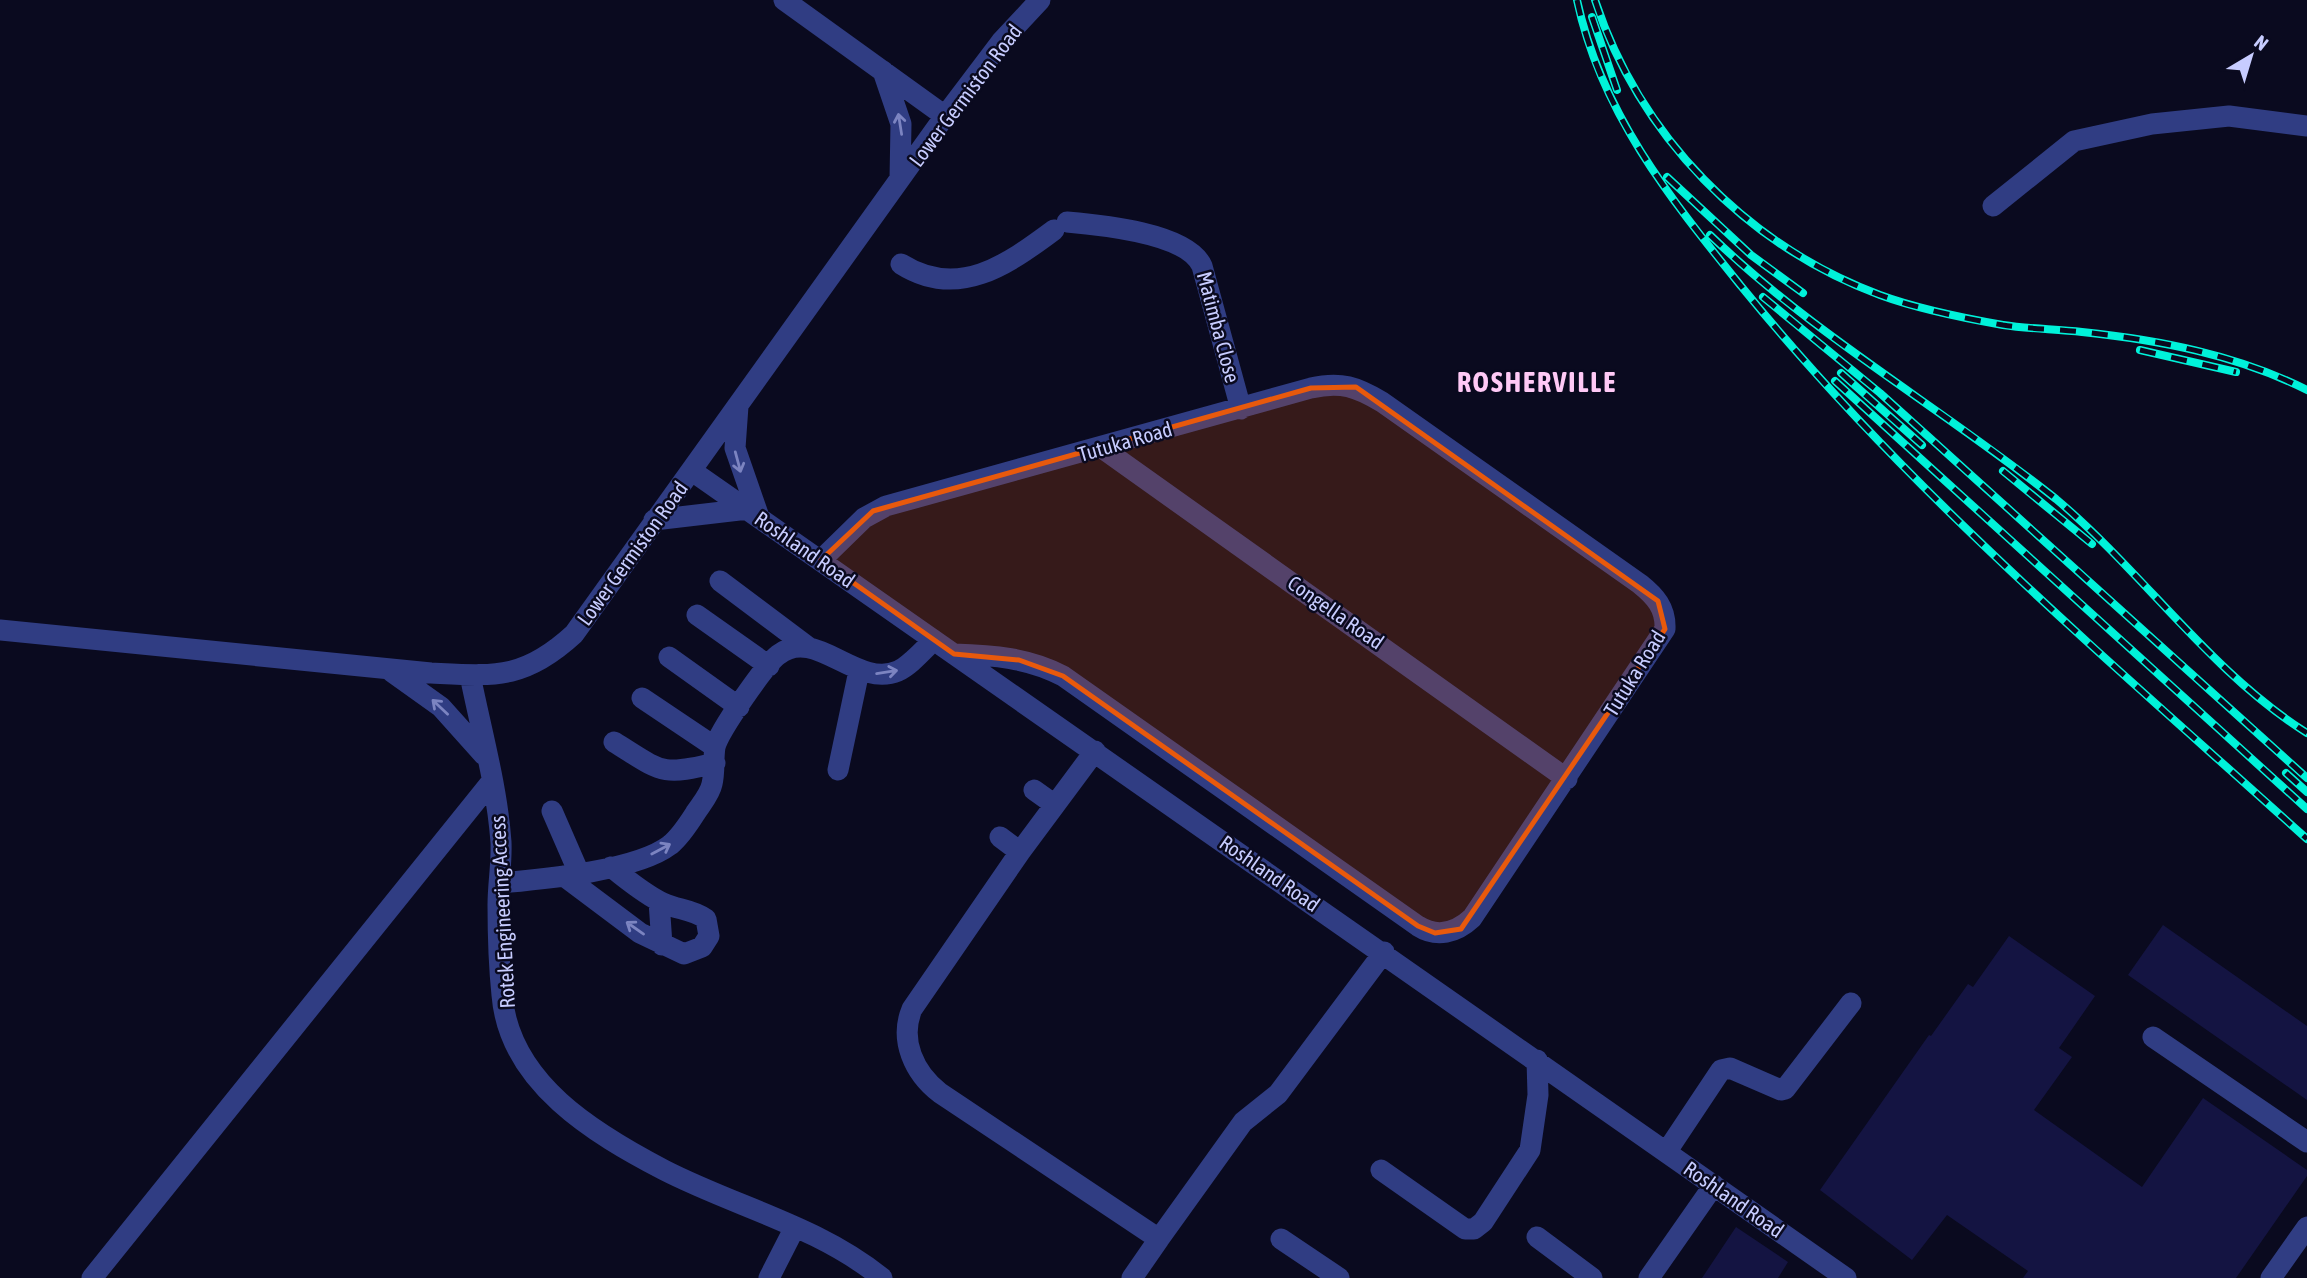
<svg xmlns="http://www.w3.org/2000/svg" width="2307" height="1278" font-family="'Asap Condensed',sans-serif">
<rect width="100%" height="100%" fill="#0a0a1f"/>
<path fill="#141442" d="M 2163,925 L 2307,1026 L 2307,1100 L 2128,975 Z
M 2009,936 L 2095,996 L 2059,1048 L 2072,1057 L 2034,1110 L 2142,1187 L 2203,1098 L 2307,1170 L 2307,1176 L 2236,1278 L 2023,1278 L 2028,1271 L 1947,1215 L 1912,1260 L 1820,1190 L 1929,1035 L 1931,1036 L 1968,984 L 1973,987 Z
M 1736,1227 L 1788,1262 L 1778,1278 L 1702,1278 Z"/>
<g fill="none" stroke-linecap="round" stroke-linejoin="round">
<path stroke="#303d83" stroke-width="21" d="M 784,0 L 945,116
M 883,71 L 901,124 L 900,179
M 1993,206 L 2074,141 L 2152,124 L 2229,116 L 2307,126
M 1067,222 C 1101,225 1187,233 1202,266 L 1241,409
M 901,264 C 958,300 1007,265 1054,230
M 738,406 L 735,448 L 759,517
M 1102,448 L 1567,779
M 692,471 L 1846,1278
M 654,520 L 748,509
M 821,560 L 864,518 L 886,506 L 1311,388 C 1341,381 1357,387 1382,402 L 1640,584 C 1655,596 1666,608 1665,629 L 1472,918 C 1456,933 1437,938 1418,926 L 1063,676 C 1029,658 993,655 954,654
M 720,581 L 808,647
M 697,615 L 769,666
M 0,630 L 431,673 C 495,676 524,680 574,634 L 945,116 L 1001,42 L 1040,0
M 669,657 L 739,707
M 392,672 L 441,707 L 484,755
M 470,675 C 481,730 497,786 501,842 C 502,863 498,884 498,905 C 498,935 499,966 502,995 C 509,1083 595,1134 664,1170 C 736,1207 818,1226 882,1278
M 642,698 L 715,747
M 614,742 C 661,771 660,777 715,763
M 1095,751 L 1020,852 L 912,1009 C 899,1040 914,1073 940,1093 L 1159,1239 L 1243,1122 L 1278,1094 L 1384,952
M 838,770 L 859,671
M 1034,790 L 1055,805
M 552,811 L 579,873
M 1000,837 L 1020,852
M 564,876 L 640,933 L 684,954 L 702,947 L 709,936 L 706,919 C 692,909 678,910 663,903 C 644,894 628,880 611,867
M 500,883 C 543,879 636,871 670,845 C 681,836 689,823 696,812 C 702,803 710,794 712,784 C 715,772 713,759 715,747 C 719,731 765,665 778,655 C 815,625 856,689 898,671 C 911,665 923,650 934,640
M 659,901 L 662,945
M 2153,1037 L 2307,1142
M 1667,1151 L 1721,1070 L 1730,1068 L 1781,1090 L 1785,1089 L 1851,1003
M 1381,1170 L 1465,1229 L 1474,1229 L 1483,1222 L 1530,1150 L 1538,1095 L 1537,1060
M 1537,1237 L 1592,1278
M 1281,1239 L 1339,1278
M 92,1278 L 492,781
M 769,1278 L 795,1227
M 1132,1278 L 1159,1239
M 1649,1278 L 1714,1185
M 2271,1278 L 2307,1227"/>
<defs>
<path id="rail" d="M 1577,0 C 1601,113 1670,198 1741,286 C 1908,492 2111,662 2307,839
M 1595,0 C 1639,135 1746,245 1880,295 C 1918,309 1963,318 2003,325 C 2029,329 2056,329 2082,332 C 2160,340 2237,355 2307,390
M 1592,17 L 1617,90
M 1667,177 L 1751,255 L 1803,293
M 1710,235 C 1816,337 1942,408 2056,499 C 2144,573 2209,671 2307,733
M 1763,297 L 1880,393 L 2307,778
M 2140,350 L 2236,372
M 1841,373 L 1922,445
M 1835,381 L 2307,809
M 2003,471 L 2092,544
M 2286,773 L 2307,792"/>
</defs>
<use href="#rail" stroke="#00f2da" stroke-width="8"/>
<use href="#rail" stroke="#0a0a1f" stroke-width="5" stroke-dasharray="16" stroke-linecap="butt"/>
</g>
<defs><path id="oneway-shaft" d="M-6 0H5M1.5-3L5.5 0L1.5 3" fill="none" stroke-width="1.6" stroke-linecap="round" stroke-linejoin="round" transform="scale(1.75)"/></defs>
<g stroke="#7c84c1">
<use href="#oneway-shaft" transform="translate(900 124) rotate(-99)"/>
<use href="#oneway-shaft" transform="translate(738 462) rotate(75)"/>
<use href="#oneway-shaft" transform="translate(887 672) rotate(-9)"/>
<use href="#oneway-shaft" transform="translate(440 707) rotate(-137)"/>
<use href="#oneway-shaft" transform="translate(661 849) rotate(-28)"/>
<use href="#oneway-shaft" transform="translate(635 928) rotate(-145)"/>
</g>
<path fill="#e8590c" fill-opacity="0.2" stroke="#e8590c" stroke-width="5" stroke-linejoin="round" d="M 1356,387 L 1658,601 L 1665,629 L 1461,929 L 1435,933 L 1418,926 L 1063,676 L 1019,660 L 954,654 L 821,560 L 873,511 L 1311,388 Z"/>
<g text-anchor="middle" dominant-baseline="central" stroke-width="5" stroke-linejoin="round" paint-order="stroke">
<g font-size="21" fill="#c7ccff" stroke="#0a0a1f">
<text transform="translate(965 95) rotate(-53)">Lower Germiston Road</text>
<text transform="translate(1219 327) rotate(75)">Matimba Close</text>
<text transform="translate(1125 441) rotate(-16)">Tutuka Road</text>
<text transform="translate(805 549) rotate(35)">Roshland Road</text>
<text transform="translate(632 553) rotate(-54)">Lower Germiston Road</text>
<text transform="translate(1336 612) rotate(35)">Congella Road</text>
<text transform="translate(1634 673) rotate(-58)">Tutuka Road</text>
<text transform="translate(1270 873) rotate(35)">Roshland Road</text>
<text transform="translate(502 912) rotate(-93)">Rotek Engineering Access</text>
<text transform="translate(1734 1199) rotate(35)">Roshland Road</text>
</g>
<g font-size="28" font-weight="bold" letter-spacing="2" fill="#ffc9f6" stroke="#0a0a1f">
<text x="1537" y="382">ROSHERVILLE</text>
</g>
</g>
<g transform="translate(2251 56) rotate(38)" stroke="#0a0a1f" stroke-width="5" paint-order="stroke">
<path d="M0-5L12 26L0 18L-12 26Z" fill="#c7ccff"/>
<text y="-10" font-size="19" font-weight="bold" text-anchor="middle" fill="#c7ccff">N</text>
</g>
</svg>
